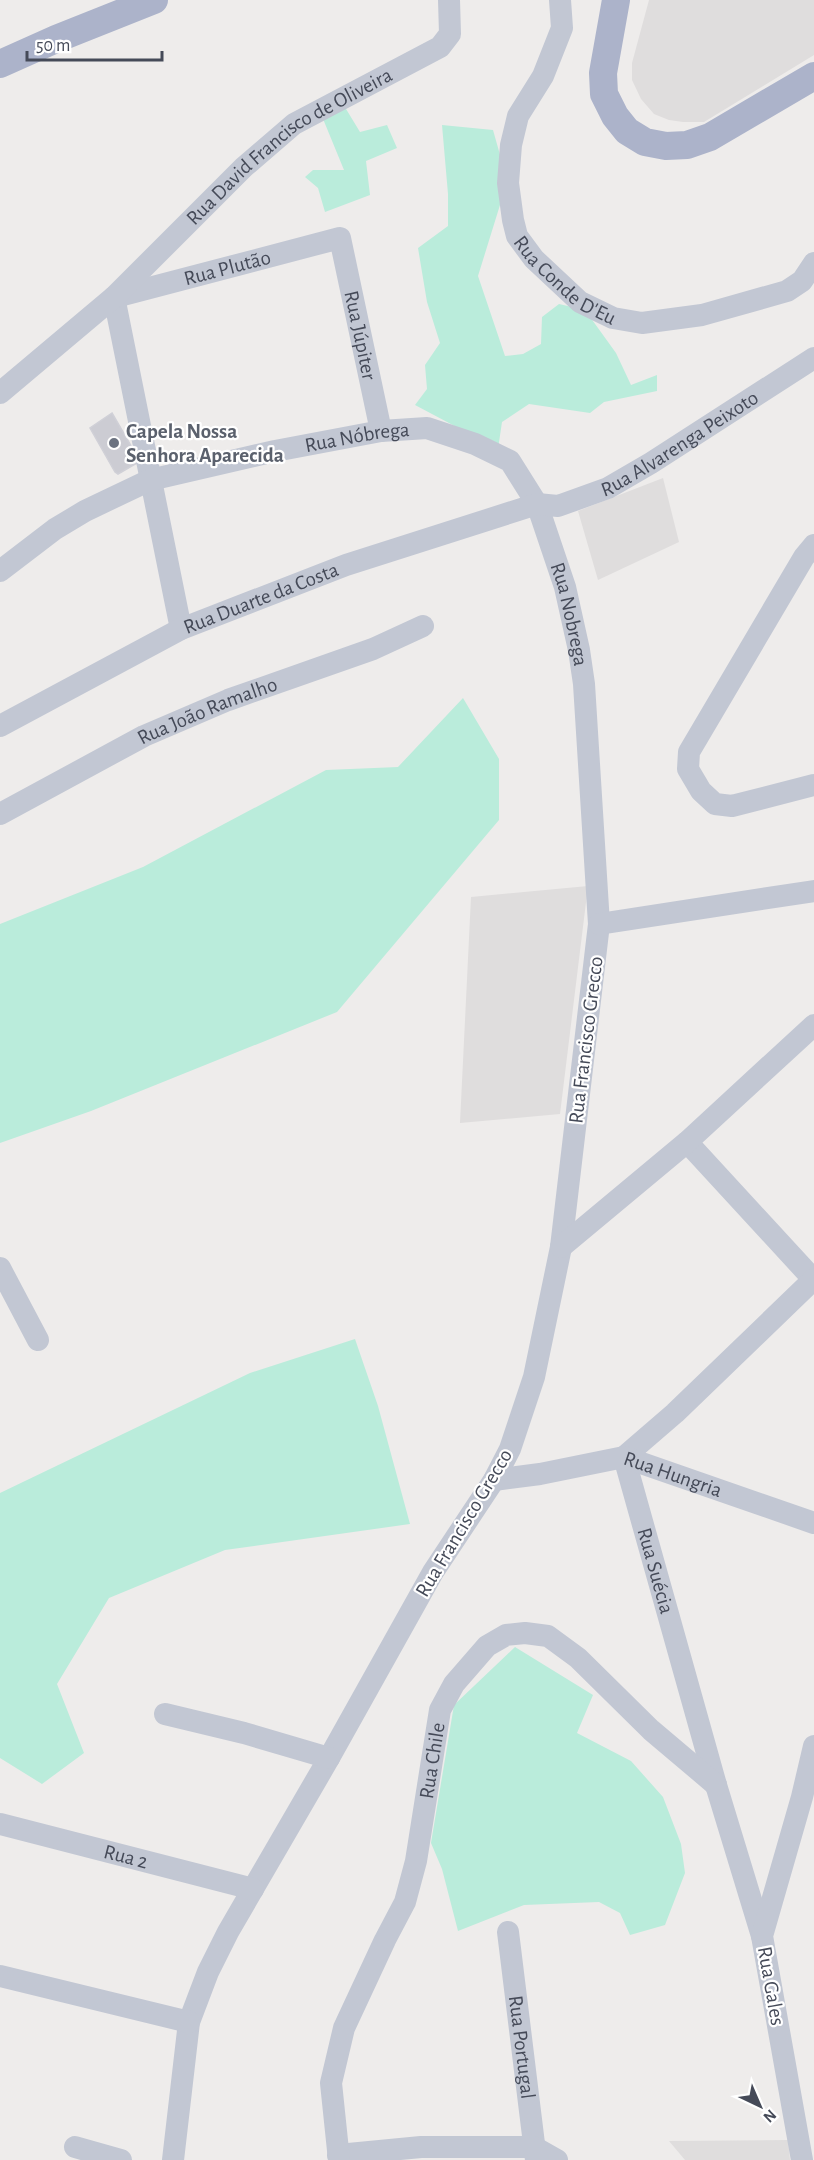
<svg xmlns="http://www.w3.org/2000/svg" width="814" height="2160" font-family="'Alegreya Sans',sans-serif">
<rect width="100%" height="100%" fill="#eeeceb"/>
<path fill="#dfdddd" d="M 649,0 L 814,0 L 814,55 L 704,122 L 683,122 L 669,120 L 654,114 L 641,99 L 632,80 L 632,63 Z
M 663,478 L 679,542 L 598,580 L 578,511 Z
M 588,886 L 560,1114 L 460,1123 L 471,897 Z
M 788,2140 L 790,2160 L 685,2160 L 669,2141 Z"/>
<path fill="#baecdb" d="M 343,104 L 360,132 L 387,125 L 397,148 L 366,161 L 370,195 L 325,212 L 318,188 L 305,177 L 313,170 L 344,170 L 321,114 Z
M 442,125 L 493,130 L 506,176 L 500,205 L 478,276 L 505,356 L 523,354 L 541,344 L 542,317 L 559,304 L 585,310 L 616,353 L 631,385 L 657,375 L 657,391 L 604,402 L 590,413 L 529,404 L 502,422 L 498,449 L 415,405 L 427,389 L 425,365 L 440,343 L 427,302 L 418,248 L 448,226 L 448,194 Z
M 463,698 L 499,759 L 499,820 L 337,1012 L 91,1111 L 0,1143 L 0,924 L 143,867 L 326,770 L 398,767 Z
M 355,1339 L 378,1406 L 410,1524 L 225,1550 L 109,1598 L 57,1684 L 84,1753 L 42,1784 L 0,1758 L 0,1493 L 250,1373 Z
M 515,1647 L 593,1695 L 577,1733 L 631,1761 L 663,1797 L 681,1844 L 685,1873 L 665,1925 L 630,1935 L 620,1913 L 599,1902 L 524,1905 L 458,1931 L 442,1869 L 431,1843 L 454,1705 Z"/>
<path fill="#ccccd3" stroke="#d0d0d7" stroke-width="1.5" d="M 112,413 L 138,458 L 137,463 L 118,474 L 115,472 L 90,428 Z"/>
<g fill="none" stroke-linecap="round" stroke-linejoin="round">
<g stroke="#c2c7d3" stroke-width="22">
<path id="s1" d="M 560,0 L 562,28 L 543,76 L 518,116 L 511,145 L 508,183 L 513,220 L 517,236 L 534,259 L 580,302 L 613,318 L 642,323 L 702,315 L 787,291 L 802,281 L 814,263"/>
<path d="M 114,297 L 181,629"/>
<path id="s2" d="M 115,297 L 340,238 L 381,431"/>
<path id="s3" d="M 0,393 L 114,297 L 244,167 L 294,124 L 440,47 L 450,34 L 449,0"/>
<path d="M 814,545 L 804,557 L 689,752 L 688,769 L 701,791 L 715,804 L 732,806 L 814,785"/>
<path id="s4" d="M 0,571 L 55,529 L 85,511 L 150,480 L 275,451 L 381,431 L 427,428 L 475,444 L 510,461 L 537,504 L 565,587 L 579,650 L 584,684 L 599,924 L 561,1247 L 534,1377 L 510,1449 L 494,1480 L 433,1572 L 329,1758 L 228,1932 L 208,1972 L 189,2022 L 173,2160"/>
<path id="s5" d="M 0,726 L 181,629 L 346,565 L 537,504 L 558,506 L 608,488 L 651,463 L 814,358"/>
<path id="s6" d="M 0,814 L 144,736 L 228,700 L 373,649 L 423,626"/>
<path d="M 599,924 L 814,891"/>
<path d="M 687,1142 L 813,1279"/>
<path d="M 561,1247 L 687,1142 L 814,1025"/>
<path d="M 0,1268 L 38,1340"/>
<path id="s7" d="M 624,1457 L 716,1785 L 762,1936"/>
<path d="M 624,1457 L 675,1413 L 814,1279"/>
<path id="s8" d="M 494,1480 L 540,1474 L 624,1457 L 814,1523"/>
<path d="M 165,1714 L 244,1733 L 329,1758"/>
<path id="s9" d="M 0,1824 L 253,1889"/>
<path id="s10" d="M 508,1932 L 536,2160"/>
<path d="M 0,1976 L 189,2022"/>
<path d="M 75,2147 L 121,2160"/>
<path d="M 338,2155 L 421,2147 L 534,2147 L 557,2160"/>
<path id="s11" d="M 339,2160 L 331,2083 L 344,2028 L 385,1940 L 405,1902 L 416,1861 L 440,1710 L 454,1684 L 487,1646 L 506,1635 L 525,1633 L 548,1636 L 578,1658 L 651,1730 L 716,1785"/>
<path d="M 802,2160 L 762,1936 L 802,1797 L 814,1746"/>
</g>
<path stroke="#acb3ca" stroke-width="28" d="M 616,0 L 603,73 L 604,94 L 615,116 L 627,131 L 645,142 L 666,146 L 687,145 L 710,137 L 814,76
M 0,64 L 56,39 L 154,0"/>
</g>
<circle fill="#6b7280" stroke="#fff" stroke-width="2" cx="114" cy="443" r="6"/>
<g text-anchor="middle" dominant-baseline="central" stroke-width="4.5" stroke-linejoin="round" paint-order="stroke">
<g font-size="21" fill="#454a58" stroke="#fff">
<text stroke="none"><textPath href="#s3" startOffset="382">Rua David Francisco de Oliveira</textPath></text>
<text stroke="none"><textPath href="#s2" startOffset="116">Rua Plutão</textPath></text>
<text stroke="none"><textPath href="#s1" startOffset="315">Rua Conde D'Eu</textPath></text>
<text stroke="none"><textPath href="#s2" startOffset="332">Rua Júpiter</textPath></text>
<text stroke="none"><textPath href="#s4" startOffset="388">Rua Nóbrega</textPath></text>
<text stroke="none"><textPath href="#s5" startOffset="741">Rua Alvarenga Peixoto</textPath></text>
<text stroke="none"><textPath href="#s5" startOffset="291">Rua Duarte da Costa</textPath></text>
<text stroke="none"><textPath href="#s4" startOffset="714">Rua Nobrega</textPath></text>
<text stroke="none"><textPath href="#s6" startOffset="232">Rua João Ramalho</textPath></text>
<text transform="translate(586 1040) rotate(-83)">Rua Francisco Grecco</text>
<text stroke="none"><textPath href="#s8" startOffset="184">Rua Hungria</textPath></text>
<text transform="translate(464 1523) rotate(-59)">Rua Francisco Grecco</text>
<text stroke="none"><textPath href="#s7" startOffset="118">Rua Suécia</textPath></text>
<text stroke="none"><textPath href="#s11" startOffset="418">Rua Chile</textPath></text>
<text stroke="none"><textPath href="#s9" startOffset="130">Rua 2</textPath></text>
<text transform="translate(771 1986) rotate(80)">Rua Gales</text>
<text stroke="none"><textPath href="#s10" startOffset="116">Rua Portugal</textPath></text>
</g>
<g font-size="21" font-weight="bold" fill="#5b616d" stroke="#fff" text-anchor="start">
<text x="126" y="431">Capela Nossa<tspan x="126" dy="24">Senhora Aparecida</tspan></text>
</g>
</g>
<g transform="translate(760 2106) rotate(136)" stroke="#ffffff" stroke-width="4.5" paint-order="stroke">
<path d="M0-4.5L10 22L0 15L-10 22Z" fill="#454a58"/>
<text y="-9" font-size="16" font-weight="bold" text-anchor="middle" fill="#454a58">N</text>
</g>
<path d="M27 51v9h135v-9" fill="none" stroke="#454a58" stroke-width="3"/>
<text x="36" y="51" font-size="18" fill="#454a58" stroke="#ffffff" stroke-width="4.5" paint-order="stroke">50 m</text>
</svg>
